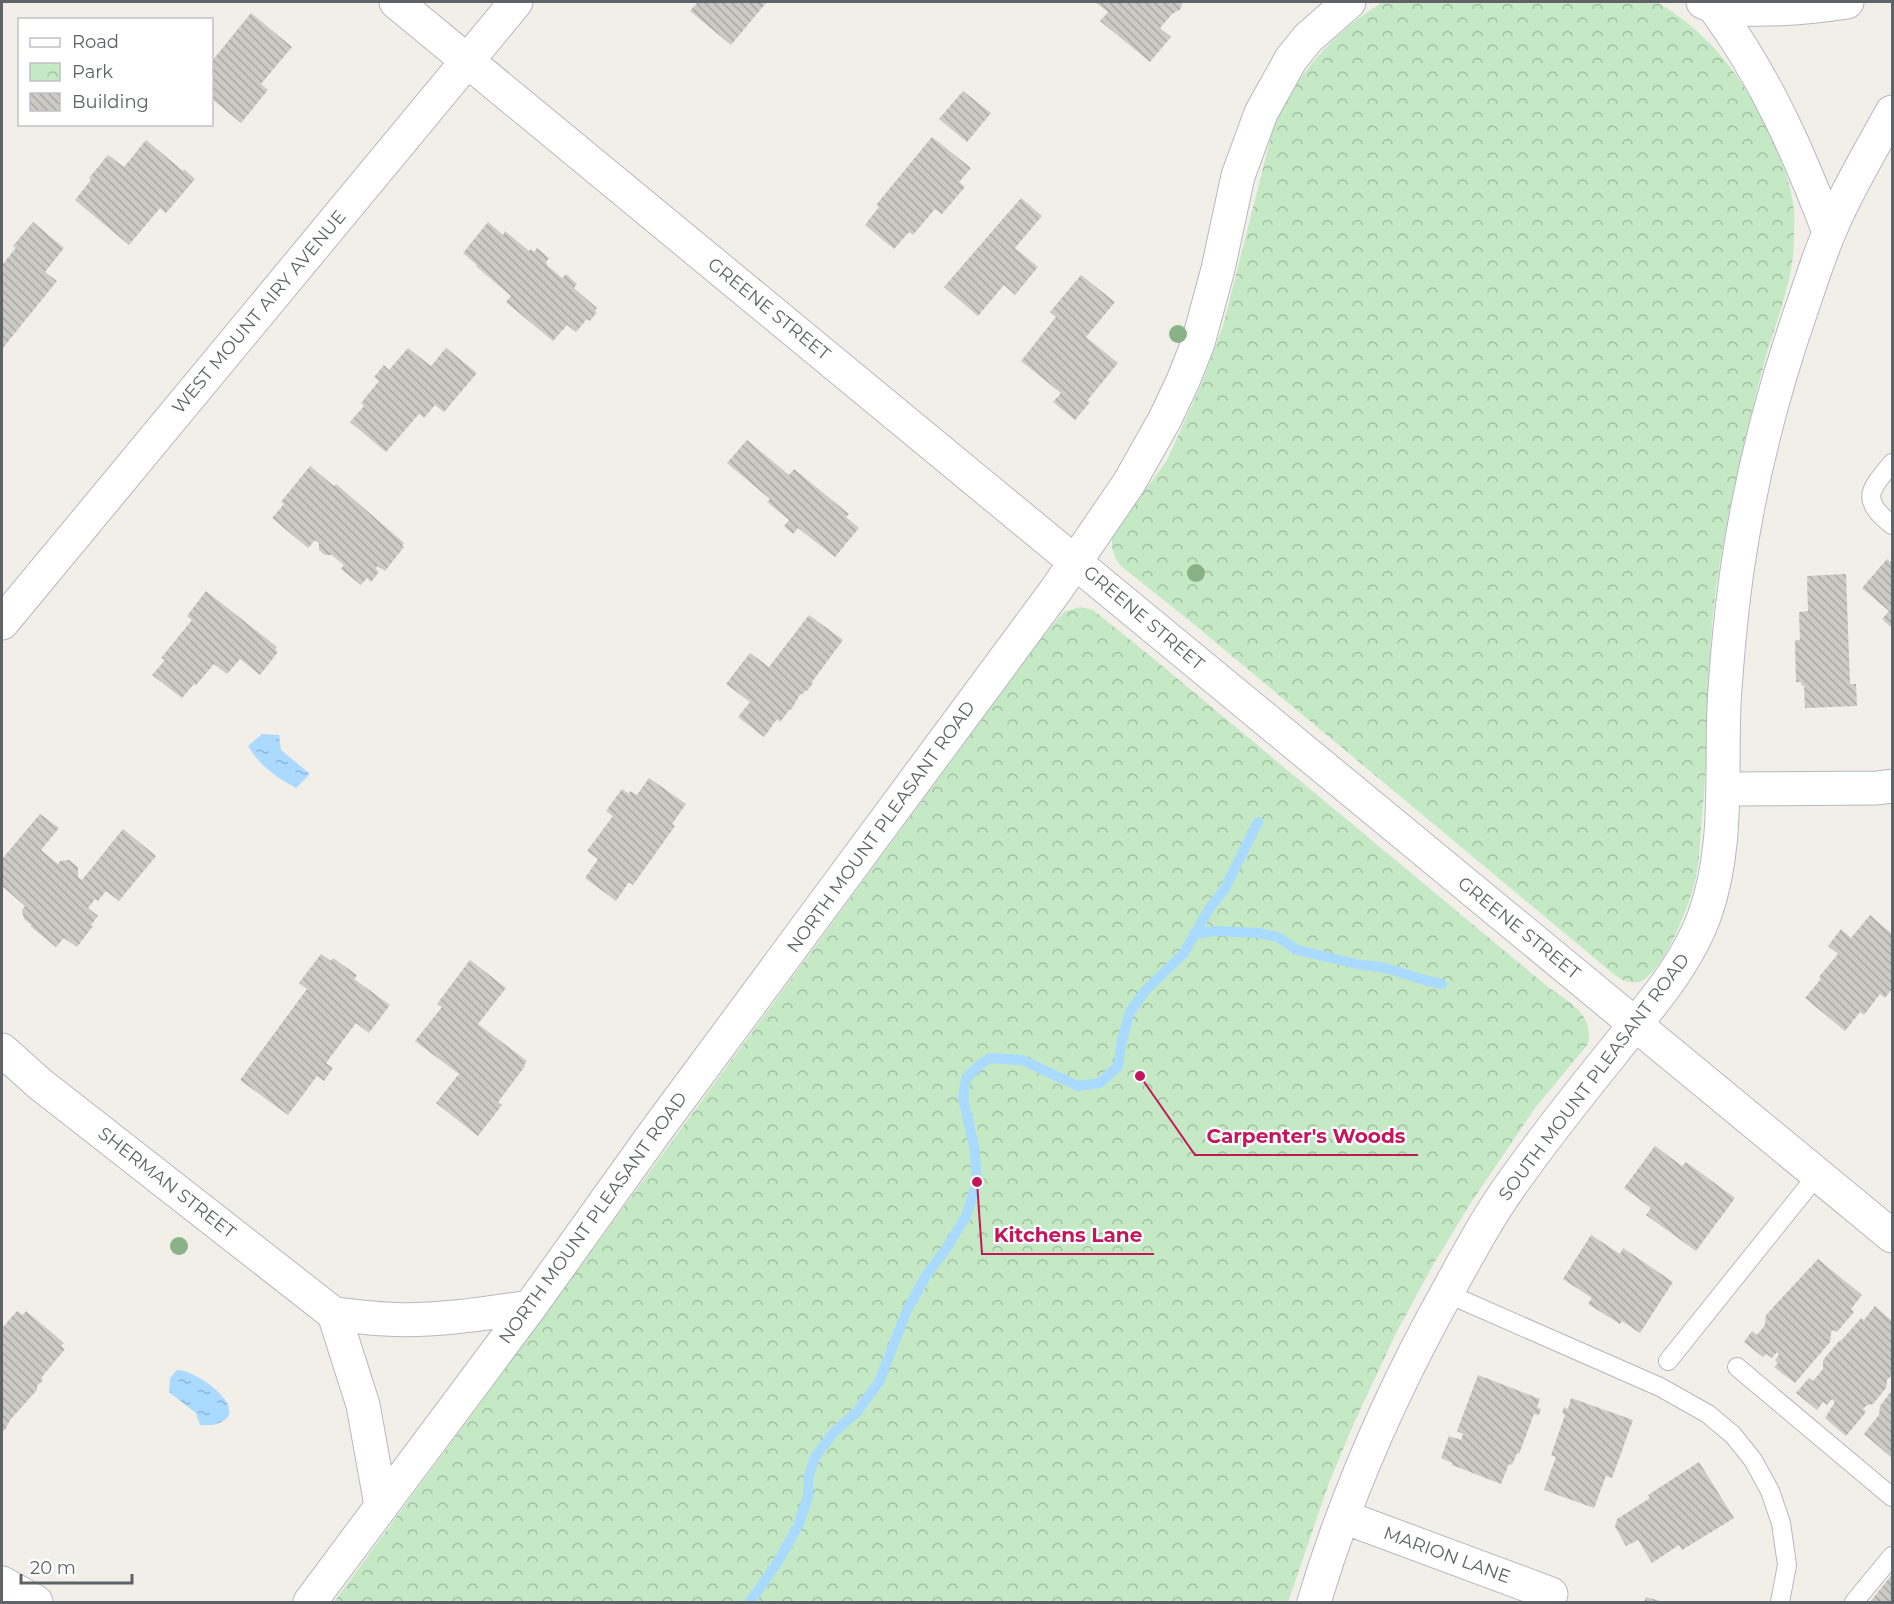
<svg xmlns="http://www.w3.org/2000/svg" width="1894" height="1604" font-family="Montserrat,sans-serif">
<defs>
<pattern id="park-crowns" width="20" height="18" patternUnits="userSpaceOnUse" patternTransform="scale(1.5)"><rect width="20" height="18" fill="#c5e8c5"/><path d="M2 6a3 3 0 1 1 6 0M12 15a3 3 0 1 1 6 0" fill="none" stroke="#a3c0a4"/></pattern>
<pattern id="water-ripples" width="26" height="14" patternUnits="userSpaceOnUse" patternTransform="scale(1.5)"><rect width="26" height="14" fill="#aadaff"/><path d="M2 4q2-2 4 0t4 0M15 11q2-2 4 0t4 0" fill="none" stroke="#8eb4d2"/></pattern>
<pattern id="building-back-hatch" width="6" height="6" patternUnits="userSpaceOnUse" patternTransform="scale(1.5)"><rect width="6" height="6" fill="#cccac5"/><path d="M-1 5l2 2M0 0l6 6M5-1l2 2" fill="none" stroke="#a9a8a4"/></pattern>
</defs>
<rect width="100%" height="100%" fill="#f1efe8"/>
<path fill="url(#park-crowns)" d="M 1383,2 L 1657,2 C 1713,35 1750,86 1775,146 C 1783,164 1790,183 1793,203 C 1795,215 1794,229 1794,241 C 1793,281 1777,318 1766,356 C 1747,426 1731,497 1719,568 C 1705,651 1710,735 1702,818 C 1700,837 1700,858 1696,877 C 1690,904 1668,961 1646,978 C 1637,986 1625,982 1616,976 L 1190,621 L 1121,566 C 1108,550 1108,530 1126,517 L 1167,460 L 1202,383 L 1223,326 L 1275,121 C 1300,71 1335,31 1383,2 Z
M 1080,607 L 1093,610 L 1149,655 L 1548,987 C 1569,1002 1594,1014 1588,1044 L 1535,1108 L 1470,1204 L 1433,1265 L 1396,1333 L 1354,1423 L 1329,1483 L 1288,1602 L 334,1602 L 1040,640 L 1064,612 Z"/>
<path fill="url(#water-ripples)" d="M 262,734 L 279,735 L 281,750 L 309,773 L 309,775 L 296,788 C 276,777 260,766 248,746 Z
M 177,1370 C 195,1369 253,1410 219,1423 C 214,1426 206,1425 200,1425 L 196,1413 L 169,1392 L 170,1378 Z"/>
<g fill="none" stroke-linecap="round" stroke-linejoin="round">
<path stroke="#aadaff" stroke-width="10" d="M 1194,934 L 1215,931 L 1258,933 L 1278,937 L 1297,950 L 1361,965 L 1382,967 L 1428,981 L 1442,984
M 750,1602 L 777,1563 L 798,1526 L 808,1497 L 808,1478 L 815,1457 L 834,1432 L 856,1413 L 879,1382 L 907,1310 L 927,1274 L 946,1249 L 966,1216 L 977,1182 L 974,1146 L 963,1098 L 966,1078 L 982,1063 L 990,1058 L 1022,1060 L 1078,1086 L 1100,1083 L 1118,1066 L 1122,1040 L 1130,1012 L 1145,991 L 1184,953 L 1209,909 L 1224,890 L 1258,822"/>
</g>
<path fill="url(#building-back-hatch)" d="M 698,2 L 767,2 L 731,45 L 690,11 Z
M 1095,2 L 1182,2 L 1181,9 L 1172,14 L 1160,28 L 1171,37 L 1150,62 L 1100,21 L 1108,12 Z
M 251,13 L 292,47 L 261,84 L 268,90 L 241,123 L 212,99 L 212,61 Z
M 963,91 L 991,113 L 967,142 L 939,119 Z
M 932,137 L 971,168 L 959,182 L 965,187 L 942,214 L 935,209 L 913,235 L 909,232 L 894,249 L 865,225 L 879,207 L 876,205 Z
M 146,140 L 183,171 L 184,169 L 195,179 L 166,213 L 160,208 L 129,245 L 75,200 L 91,180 L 89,178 L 108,155 L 124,167 Z
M 1021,198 L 1042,216 L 1015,248 L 1038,267 L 1015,295 L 1004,285 L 978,316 L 944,287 Z
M 33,222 L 64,248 L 45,272 L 57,281 L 2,349 L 2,265 L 16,248 L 13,246 Z
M 488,222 L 503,235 L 505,231 L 529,251 L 531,249 L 534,252 L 537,248 L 549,258 L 546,262 L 547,265 L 562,278 L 566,274 L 577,284 L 574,288 L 597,308 L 595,311 L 597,312 L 590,321 L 587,319 L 576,332 L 567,325 L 553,341 L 506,302 L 511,296 L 476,266 L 477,265 L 463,253 Z
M 1081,275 L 1115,302 L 1086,337 L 1118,363 L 1087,401 L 1090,402 L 1075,420 L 1053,402 L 1061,393 L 1021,361 L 1056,317 L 1050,312 Z
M 408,348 L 431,366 L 446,348 L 477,373 L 444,412 L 435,405 L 424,418 L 419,414 L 386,452 L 350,422 L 364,406 L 361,403 L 379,381 L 374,377 L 384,365 L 389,370 Z
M 747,440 L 789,475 L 794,469 L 849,514 L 846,517 L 859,528 L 835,557 L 798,528 L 793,534 L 784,526 L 789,520 L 767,502 L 770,499 L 727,463 Z
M 310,466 L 334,486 L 336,484 L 404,543 L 402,546 L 404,547 L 385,571 L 377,566 L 376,569 L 379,572 L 371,582 L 367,578 L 361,585 L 341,569 L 344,565 L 332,555 L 325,555 L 319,550 L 319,543 L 315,540 L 308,548 L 272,518 L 284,504 L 281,502 Z
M 1887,559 L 1892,563 L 1892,628 L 1882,619 L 1889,611 L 1862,588 Z
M 1846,574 L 1850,684 L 1856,684 L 1857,706 L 1805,708 L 1804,685 L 1802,686 L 1801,682 L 1796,682 L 1795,640 L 1800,640 L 1799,612 L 1808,611 L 1807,576 Z
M 206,591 L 277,647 L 275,650 L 278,652 L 260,675 L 240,659 L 227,674 L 214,664 L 196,685 L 194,684 L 182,698 L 152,675 L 165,660 L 161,658 L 192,620 L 187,616 Z
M 809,615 L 843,640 L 812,682 L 813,683 L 807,691 L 806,690 L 802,695 L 801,693 L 791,710 L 790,709 L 780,722 L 777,719 L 764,737 L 738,717 L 750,702 L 726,684 L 750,653 L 769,667 Z
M 649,778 L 686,804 L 672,824 L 675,826 L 633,885 L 629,882 L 616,901 L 585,878 L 598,859 L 587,851 L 613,816 L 606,811 L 622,789 L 629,794 L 630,791 L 637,795 Z
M 40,814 L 59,828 L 41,850 L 58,864 L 60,861 L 69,860 L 78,867 L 78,877 L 82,880 L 123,829 L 156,856 L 119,901 L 106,891 L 98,901 L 95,899 L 88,908 L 98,916 L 91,925 L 93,926 L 77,947 L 64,938 L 56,947 L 30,926 L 32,925 L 25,920 L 23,915 L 22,910 L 25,906 L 2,886 L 2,859 Z
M 1870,915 L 1892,934 L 1892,989 L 1885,998 L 1880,994 L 1864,1015 L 1860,1012 L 1845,1031 L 1805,998 L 1821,979 L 1819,977 L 1838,954 L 1828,946 L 1841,929 L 1851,938 Z
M 321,954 L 331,961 L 333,958 L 357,975 L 354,979 L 390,1005 L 369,1033 L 356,1023 L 326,1063 L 333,1068 L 324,1081 L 317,1076 L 288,1115 L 240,1080 L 307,989 L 299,983 Z
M 470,960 L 506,988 L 478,1024 L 527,1061 L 524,1065 L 525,1066 L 498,1102 L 502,1105 L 478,1136 L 436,1103 L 459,1074 L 415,1041 L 442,1007 L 437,1004 Z
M 1655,1146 L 1682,1166 L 1686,1162 L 1735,1198 L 1696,1251 L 1646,1215 L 1651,1208 L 1624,1188 Z
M 1591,1235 L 1620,1254 L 1623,1248 L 1673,1282 L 1640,1333 L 1622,1321 L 1620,1324 L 1588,1304 L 1592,1298 L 1563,1279 Z
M 1818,1259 L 1862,1295 L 1851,1309 L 1854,1312 L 1837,1332 L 1833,1330 L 1831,1333 L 1830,1342 L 1795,1383 L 1774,1367 L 1778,1363 L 1775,1360 L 1779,1355 L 1777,1352 L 1772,1358 L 1766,1354 L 1763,1357 L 1744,1342 L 1752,1331 L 1757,1335 L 1765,1325 L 1766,1315 Z
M 1875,1306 L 1892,1321 L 1892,1377 L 1891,1376 L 1887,1380 L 1886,1388 L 1873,1404 L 1867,1405 L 1863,1409 L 1866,1412 L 1846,1436 L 1825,1418 L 1835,1402 L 1832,1399 L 1827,1405 L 1823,1402 L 1817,1410 L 1796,1393 L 1809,1378 L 1813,1381 L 1823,1369 L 1823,1360 L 1840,1340 L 1841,1341 L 1861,1318 L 1864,1320 Z
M 17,1311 L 23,1315 L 26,1311 L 64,1343 L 61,1346 L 65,1349 L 41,1378 L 43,1380 L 37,1386 L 37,1390 L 10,1420 L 5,1430 L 2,1431 L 2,1326 L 3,1327 Z
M 1478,1375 L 1540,1399 L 1537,1407 L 1541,1409 L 1539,1415 L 1534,1414 L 1519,1454 L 1517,1453 L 1512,1465 L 1509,1464 L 1501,1484 L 1452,1465 L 1452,1463 L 1441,1458 L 1449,1436 L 1461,1440 L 1463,1434 L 1457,1431 Z
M 1892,1390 L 1892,1458 L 1864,1434 L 1879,1415 L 1880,1406 Z
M 1571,1398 L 1633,1420 L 1612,1478 L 1606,1476 L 1594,1508 L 1544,1490 L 1556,1457 L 1551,1455 L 1565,1415 L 1562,1413 L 1564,1407 L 1568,1409 Z
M 1699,1462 L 1734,1518 L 1682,1550 L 1679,1545 L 1652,1563 L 1638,1540 L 1626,1546 L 1615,1527 L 1617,1519 L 1650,1498 L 1648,1495 Z
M 1892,1574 L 1892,1602 L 1870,1602 L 1890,1577 Z
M 1646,1597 L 1664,1602 L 1644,1602 Z"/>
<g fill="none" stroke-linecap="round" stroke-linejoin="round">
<defs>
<path id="lane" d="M 1892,463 C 1869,491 1860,499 1892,525
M 1446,1293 L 1660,1387 L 1708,1414 L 1733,1435 L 1753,1460 L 1770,1491 L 1781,1523 L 1787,1565 L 1780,1602
M 1668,1361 L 1818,1174
M 1737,1367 L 1892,1497
M 1854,1602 L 1892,1556"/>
<path id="street" d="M 396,2 L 1892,1236
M 1703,2 L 1714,7 C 1766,78 1798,151 1829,232
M 1714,7 C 1760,12 1802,9 1847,2
M 2,623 L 516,2
M 1724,789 L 1877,788 L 1892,786
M 2,1050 L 40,1084 L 334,1314 L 363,1405 L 381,1505
M 334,1314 C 351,1316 368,1318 385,1319 C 433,1322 482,1314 530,1307
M 1344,1517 L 1551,1594
M 2,1583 L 36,1602
M 310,1602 L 530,1307 L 653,1135 L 1056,590 L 1129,483 L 1165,419 L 1183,381 L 1198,343 L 1218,269 L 1238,176 L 1261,113 L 1291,59 L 1308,38 L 1349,2
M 1314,1602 C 1347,1492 1394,1387 1450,1287 C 1470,1251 1489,1215 1513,1182 C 1545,1137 1579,1094 1613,1052 C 1647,1009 1685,968 1704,917 C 1729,849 1721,776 1724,706 C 1725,684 1727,662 1729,640 C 1739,526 1765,413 1803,305 C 1812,279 1820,253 1831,228 C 1848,188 1871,150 1892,112"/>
</defs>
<use href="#lane" stroke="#b5b8bc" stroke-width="20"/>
<use href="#street" stroke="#b5b8bc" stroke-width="35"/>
<use href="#lane" stroke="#fff" stroke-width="18"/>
<use href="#street" stroke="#fff" stroke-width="33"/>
</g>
<g fill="#89b387">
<circle cx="1178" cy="334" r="9"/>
<circle cx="1196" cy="573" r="9"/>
<circle cx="179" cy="1246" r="9"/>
</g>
<g text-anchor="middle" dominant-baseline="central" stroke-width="4.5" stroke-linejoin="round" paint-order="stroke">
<g font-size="18" fill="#5f6368" stroke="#fff">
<text transform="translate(769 309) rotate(39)">GREENE STREET</text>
<text transform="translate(259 312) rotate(-50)">WEST MOUNT AIRY AVENUE</text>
<text transform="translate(1144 618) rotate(40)">GREENE STREET</text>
<text transform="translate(881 827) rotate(-54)">NORTH MOUNT PLEASANT ROAD</text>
<text transform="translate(1519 928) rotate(39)">GREENE STREET</text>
<text transform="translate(1594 1077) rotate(-53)">SOUTH MOUNT PLEASANT ROAD</text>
<text transform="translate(167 1183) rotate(38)">SHERMAN STREET</text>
<text transform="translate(593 1218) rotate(-54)">NORTH MOUNT PLEASANT ROAD</text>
<text transform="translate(1447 1555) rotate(20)">MARION LANE</text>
</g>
</g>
<path fill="none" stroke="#c2185b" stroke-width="2" d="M1140 1076L1195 1155H1418M977 1182L982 1254H1154"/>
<g fill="#c2185b" stroke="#fff" stroke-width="2">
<circle cx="1140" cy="1076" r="6"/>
<circle cx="977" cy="1182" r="6"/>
</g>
<g font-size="20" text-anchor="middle" font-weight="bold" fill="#c2185b" stroke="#fff" stroke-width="4.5" stroke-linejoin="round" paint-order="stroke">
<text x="1306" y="1143">Carpenter's Woods</text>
<text x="1068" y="1242">Kitchens Lane</text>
</g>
<rect width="1894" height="1604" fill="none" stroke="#5f6368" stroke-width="6"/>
<rect x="18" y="18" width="195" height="108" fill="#ffffff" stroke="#bfc1c3" stroke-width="1.5"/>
<rect x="30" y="38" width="30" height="9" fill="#ffffff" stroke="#bfc1c3" stroke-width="1.5"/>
<text x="72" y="48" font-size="18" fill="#5f6368">Road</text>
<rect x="30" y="63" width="30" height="18" fill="url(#park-crowns)" stroke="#bfc1c3" stroke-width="1.5"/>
<text x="72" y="78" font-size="18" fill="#5f6368">Park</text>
<rect x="30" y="93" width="30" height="18" fill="url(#building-back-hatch)" stroke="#bfc1c3" stroke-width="1.5"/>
<text x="72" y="108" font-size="18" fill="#5f6368">Building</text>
<path d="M21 1574v9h111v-9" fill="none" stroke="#5f6368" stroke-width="3"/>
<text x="30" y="1574" font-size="18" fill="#5f6368" stroke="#ffffff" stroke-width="4.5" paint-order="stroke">20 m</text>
</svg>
